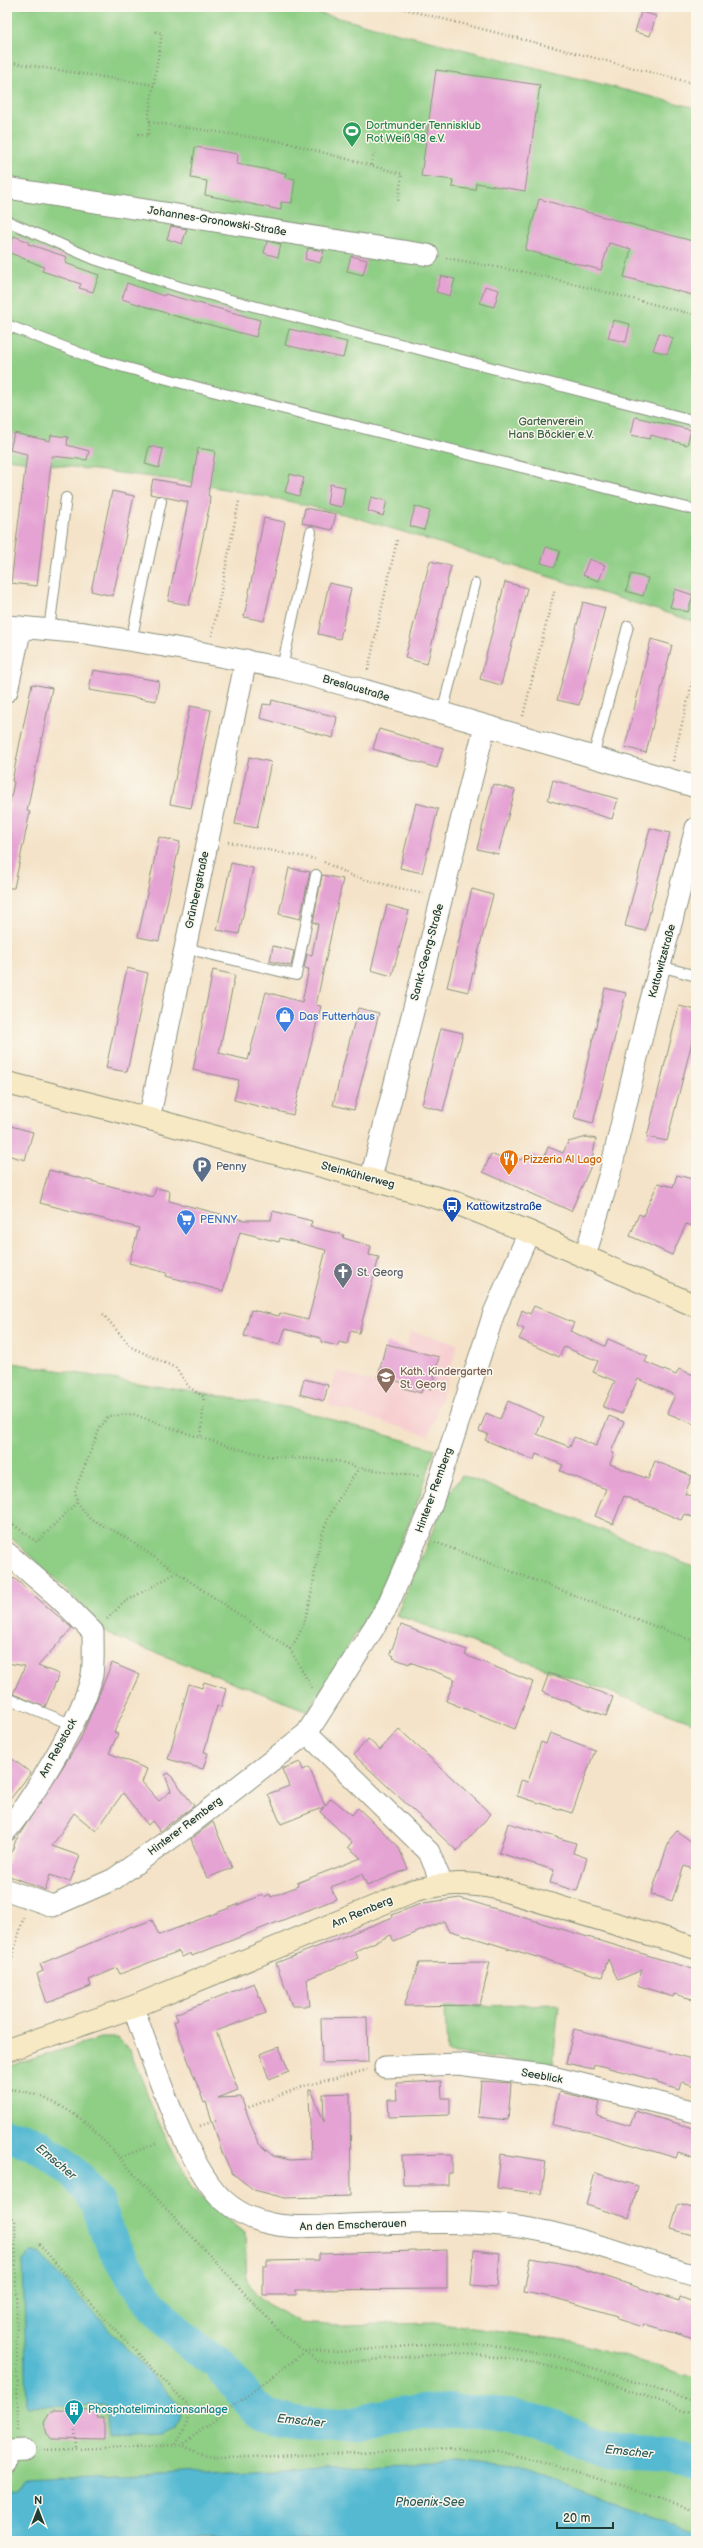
<svg xmlns="http://www.w3.org/2000/svg" width="703" height="2548" font-family="'Balsamiq Sans',sans-serif">
<rect width="100%" height="100%" fill="#fbf7ec"/>
<filter id="ink" filterUnits="userSpaceOnUse"><feTurbulence type="fractalNoise" baseFrequency=".025" numOctaves="2"/><feDisplacementMap in="SourceGraphic" scale="8" xChannelSelector="R" yChannelSelector="G"/><feConvolveMatrix kernelMatrix="1 2 1 2 8 2 1 2 1" color-interpolation-filters="sRGB"/></filter>
<filter id="wash" filterUnits="userSpaceOnUse"><feTurbulence type="fractalNoise" baseFrequency=".012" numOctaves="4" result="noise"/><feDisplacementMap in="SourceGraphic" scale="16" xChannelSelector="R" yChannelSelector="G"/><feGaussianBlur stdDeviation="0.9" result="paint"/><feColorMatrix in="noise" values="0 0 0 0 0 0 0 0 0 0 0 0 0 0 0 0 0 1.4 0 .05"/><feComposite in="paint" operator="in"/></filter>
<g filter="url(#wash)">
<rect width="100%" height="100%" fill="#f4e3c8"/>
<path fill="#f7cfd1" d="M 410,1331 L 458,1344 L 429,1436 L 328,1405 L 336,1371 L 375,1383 L 387,1341 L 406,1348 Z"/>
<path fill="#8ece85" stroke="#56865c" d="M 7,7 L 295,7 L 696,108 L 696,622 L 351,516 L 283,500 L 176,480 L 7,459 Z
M 7,1362 L 291,1408 L 435,1449 L 421,1493 L 378,1598 L 308,1711 L 107,1634 L 88,1611 L 7,1534 Z
M 462,1475 L 696,1567 L 696,1723 L 396,1615 L 450,1492 Z
M 559,2004 L 553,2065 L 447,2053 L 445,2007 Z
M 100,2038 L 117,2038 L 130,2050 L 158,2121 L 192,2189 L 245,2233 L 247,2282 L 268,2305 L 300,2322 L 341,2325 L 434,2323 L 572,2341 L 696,2378 L 696,2541 L 7,2541 L 7,2067 Z"/>
<path fill="#54b9d2" stroke="#3a7b83" d="M 30,2253 L 39,2253 L 175,2401 L 181,2417 L 176,2429 L 161,2435 L 108,2437 L 107,2405 L 27,2407 L 23,2261 Z
M 458,2461 L 516,2469 L 696,2532 L 696,2541 L 7,2541 L 7,2492 L 17,2491 L 25,2480 Z"/>
<g fill="none" stroke-linecap="round" stroke-linejoin="round">
<path stroke="#54b9d2" stroke-width="34" d="M 7,2136 C 41,2140 78,2172 96,2201 C 101,2209 101,2220 105,2228 C 116,2251 130,2276 146,2297 C 162,2318 181,2336 202,2353 C 207,2357 215,2360 219,2364 C 235,2379 244,2401 263,2414 C 280,2424 330,2428 349,2424 C 366,2421 381,2415 398,2414 C 450,2408 503,2410 552,2426 C 571,2433 586,2446 605,2450 C 627,2455 651,2452 672,2456 C 680,2458 688,2462 696,2464"/>
</g>
<g id="blocks">
<path fill="#e5a3d4" d="M 641,12 L 656,16 L 650,36 L 635,32 Z
M 436,70 L 540,85 L 525,191 L 476,183 L 475,190 L 452,187 L 453,180 L 421,176 Z
M 195,147 L 238,154 L 237,164 L 286,173 L 285,177 L 295,179 L 292,203 L 281,202 L 281,210 L 205,195 L 207,181 L 191,178 Z
M 539,199 L 696,242 L 696,296 L 624,277 L 631,249 L 609,243 L 601,270 L 525,250 Z
M 171,226 L 187,229 L 182,244 L 167,239 Z
M 14,236 L 29,242 L 28,244 L 67,257 L 65,263 L 99,275 L 93,292 L 79,288 L 81,284 L 42,271 L 44,267 L 8,252 Z
M 267,241 L 281,244 L 278,257 L 264,253 Z
M 308,248 L 324,251 L 320,263 L 305,259 Z
M 351,256 L 367,260 L 363,275 L 347,271 Z
M 441,276 L 455,279 L 450,296 L 436,292 Z
M 127,283 L 164,296 L 165,294 L 260,320 L 256,337 L 172,315 L 122,299 Z
M 485,286 L 499,290 L 494,307 L 480,303 Z
M 613,320 L 630,324 L 626,342 L 608,338 Z
M 289,329 L 347,342 L 343,358 L 285,345 Z
M 659,333 L 673,338 L 667,354 L 653,350 Z
M 635,417 L 691,430 L 687,445 L 651,435 L 650,439 L 631,435 Z
M 14,433 L 50,441 L 51,435 L 68,437 L 67,445 L 89,451 L 87,460 L 52,456 L 37,586 L 11,583 L 27,454 L 10,450 Z
M 149,446 L 163,449 L 159,468 L 145,464 Z
M 198,448 L 215,451 L 208,496 L 210,496 L 209,508 L 189,605 L 168,601 L 188,502 L 150,494 L 153,479 L 192,486 Z
M 290,474 L 304,478 L 299,496 L 285,492 Z
M 330,484 L 345,487 L 342,507 L 327,504 Z
M 112,491 L 134,496 L 113,596 L 91,591 Z
M 371,497 L 387,501 L 383,516 L 368,511 Z
M 415,506 L 430,511 L 424,530 L 410,526 Z
M 305,508 L 336,514 L 332,530 L 302,523 Z
M 264,518 L 285,522 L 264,621 L 244,617 Z
M 546,547 L 560,551 L 555,567 L 541,563 Z
M 589,559 L 605,565 L 599,581 L 583,575 Z
M 430,561 L 451,566 L 427,664 L 405,658 Z
M 631,574 L 648,578 L 643,596 L 626,591 Z
M 505,582 L 527,588 L 501,685 L 480,679 Z
M 329,583 L 351,588 L 340,639 L 318,634 Z
M 675,589 L 693,595 L 688,612 L 670,607 Z
M 583,602 L 605,608 L 579,705 L 557,700 Z
M 651,639 L 672,645 L 646,753 L 625,747 Z
M 93,670 L 159,681 L 156,701 L 89,690 Z
M 32,684 L 52,688 L 27,811 L 30,812 L 14,888 L 7,888 L 7,817 L 14,782 L 12,781 Z
M 272,700 L 337,717 L 333,738 L 260,718 L 263,704 L 271,705 Z
M 190,706 L 211,710 L 191,808 L 170,804 Z
M 379,729 L 443,748 L 437,768 L 373,749 Z
M 249,757 L 271,762 L 257,828 L 235,824 Z
M 553,780 L 618,799 L 612,819 L 548,800 Z
M 493,784 L 515,790 L 498,854 L 477,849 Z
M 416,803 L 438,809 L 422,873 L 400,868 Z
M 650,828 L 670,833 L 645,931 L 625,926 Z
M 159,837 L 180,842 L 159,941 L 138,937 Z
M 231,863 L 253,868 L 239,934 L 217,930 Z
M 289,868 L 310,872 L 300,919 L 279,914 Z
M 322,875 L 343,879 L 316,1005 L 321,1006 L 293,1115 L 234,1100 L 239,1080 L 193,1070 L 213,970 L 235,975 L 219,1053 L 248,1060 L 266,992 L 302,1002 L 309,969 L 304,968 L 307,954 L 312,955 L 318,924 L 313,922 Z
M 472,889 L 493,895 L 468,992 L 447,987 Z
M 387,905 L 409,911 L 392,976 L 371,970 Z
M 273,946 L 294,951 L 291,966 L 270,961 Z
M 127,968 L 148,973 L 127,1072 L 106,1068 Z
M 605,988 L 626,993 L 593,1123 L 574,1118 Z
M 679,1006 L 696,1010 L 696,1026 L 667,1141 L 647,1137 Z
M 358,1008 L 379,1013 L 354,1110 L 333,1105 Z
M 441,1028 L 463,1033 L 443,1111 L 422,1105 Z
M 7,1125 L 33,1132 L 25,1160 L 7,1155 Z
M 587,1137 L 596,1139 L 590,1168 L 571,1211 L 483,1172 L 491,1154 L 505,1160 L 504,1166 L 534,1154 L 544,1158 L 548,1147 L 563,1153 L 568,1142 Z
M 49,1170 L 153,1197 L 156,1188 L 170,1191 L 169,1201 L 244,1220 L 271,1220 L 273,1211 L 312,1221 L 310,1227 L 344,1235 L 343,1238 L 371,1246 L 369,1255 L 379,1257 L 359,1333 L 350,1331 L 347,1344 L 339,1342 L 338,1346 L 321,1342 L 321,1338 L 285,1329 L 280,1345 L 244,1336 L 251,1310 L 279,1316 L 280,1313 L 308,1320 L 326,1250 L 280,1238 L 279,1242 L 240,1232 L 223,1291 L 166,1276 L 167,1273 L 129,1263 L 139,1228 L 40,1203 Z
M 677,1175 L 696,1180 L 696,1227 L 686,1224 L 672,1255 L 630,1236 L 639,1214 L 643,1216 L 658,1183 L 673,1187 Z
M 534,1306 L 574,1323 L 570,1331 L 605,1346 L 608,1339 L 648,1356 L 645,1362 L 676,1375 L 679,1369 L 696,1376 L 696,1425 L 667,1413 L 675,1395 L 638,1379 L 622,1414 L 603,1407 L 615,1381 L 593,1372 L 598,1361 L 564,1347 L 559,1357 L 519,1339 L 524,1329 L 517,1326 L 522,1310 L 530,1314 Z
M 386,1344 L 439,1357 L 431,1389 L 422,1387 L 421,1393 L 403,1388 L 404,1383 L 378,1376 Z
M 304,1379 L 328,1385 L 324,1401 L 300,1394 Z
M 508,1401 L 544,1417 L 537,1434 L 570,1447 L 574,1437 L 596,1446 L 609,1416 L 624,1422 L 611,1452 L 614,1453 L 610,1464 L 648,1479 L 655,1461 L 692,1476 L 685,1494 L 696,1498 L 696,1507 L 692,1517 L 684,1514 L 681,1520 L 624,1496 L 613,1524 L 595,1516 L 606,1489 L 560,1471 L 563,1465 L 536,1454 L 534,1460 L 485,1440 L 488,1434 L 479,1431 L 486,1413 L 500,1419 Z
M 14,1578 L 72,1628 L 38,1666 L 59,1674 L 45,1707 L 13,1694 L 25,1666 L 7,1663 L 7,1586 Z
M 401,1625 L 467,1650 L 465,1655 L 533,1682 L 515,1729 L 446,1701 L 455,1679 L 410,1662 L 409,1664 L 393,1658 L 394,1656 L 390,1654 Z
M 112,1663 L 140,1675 L 114,1732 L 118,1734 L 109,1753 L 147,1769 L 142,1782 L 159,1801 L 171,1791 L 165,1775 L 169,1773 L 194,1806 L 160,1831 L 152,1821 L 148,1825 L 123,1793 L 96,1831 L 74,1813 L 52,1846 L 80,1856 L 70,1882 L 50,1875 L 45,1890 L 7,1875 L 7,1864 L 16,1840 L 80,1740 Z
M 549,1673 L 613,1697 L 606,1716 L 542,1692 Z
M 204,1682 L 226,1689 L 221,1707 L 217,1706 L 204,1752 L 208,1753 L 203,1769 L 168,1759 L 189,1684 L 202,1688 Z
M 399,1729 L 491,1814 L 457,1851 L 354,1755 L 368,1739 L 380,1750 Z
M 550,1733 L 595,1750 L 572,1813 L 517,1796 L 521,1780 L 528,1782 L 541,1742 L 546,1744 Z
M 7,1755 L 31,1773 L 7,1803 Z
M 300,1762 L 303,1770 L 309,1767 L 325,1806 L 331,1798 L 352,1815 L 358,1808 L 398,1846 L 408,1869 L 367,1886 L 362,1874 L 331,1887 L 336,1899 L 192,1956 L 191,1953 L 182,1957 L 179,1951 L 120,1974 L 117,1968 L 89,1980 L 91,1986 L 47,2003 L 37,1974 L 43,1971 L 40,1964 L 132,1926 L 133,1927 L 152,1920 L 159,1935 L 263,1895 L 264,1897 L 270,1894 L 271,1897 L 298,1886 L 297,1883 L 361,1858 L 348,1847 L 352,1842 L 320,1812 L 324,1807 L 281,1824 L 268,1794 L 289,1786 L 282,1769 Z
M 213,1822 L 232,1868 L 207,1878 L 191,1839 Z
M 508,1823 L 576,1843 L 573,1853 L 587,1858 L 577,1891 L 550,1883 L 554,1870 L 499,1853 Z
M 677,1831 L 696,1845 L 696,1870 L 684,1866 L 672,1901 L 651,1894 L 670,1839 Z
M 460,1898 L 696,1970 L 696,2000 L 674,1994 L 673,1997 L 637,1985 L 642,1970 L 618,1980 L 608,1959 L 602,1977 L 448,1930 L 444,1921 L 394,1942 L 391,1935 L 355,1951 L 358,1958 L 307,1979 L 310,2006 L 292,2006 L 276,1963 L 393,1917 L 392,1915 L 423,1903 Z
M 490,1962 L 480,2005 L 404,2006 L 419,1963 Z
M 254,1983 L 266,2013 L 216,2031 L 238,2090 L 218,2098 L 241,2097 L 258,2143 L 273,2156 L 290,2160 L 311,2159 L 309,2090 L 311,2089 L 324,2122 L 323,2094 L 350,2093 L 351,2196 L 285,2198 L 254,2190 L 232,2173 L 223,2155 L 206,2102 L 204,2103 L 174,2022 L 178,2020 L 175,2014 Z
M 367,2017 L 368,2062 L 322,2063 L 321,2018 Z
M 574,2029 L 696,2060 L 696,2086 L 682,2082 L 680,2090 L 657,2083 L 658,2081 L 594,2064 L 593,2069 L 566,2063 Z
M 279,2047 L 289,2071 L 269,2079 L 260,2054 Z
M 441,2081 L 442,2098 L 450,2098 L 450,2115 L 389,2117 L 388,2100 L 397,2100 L 396,2083 Z
M 481,2081 L 511,2083 L 508,2120 L 478,2117 Z
M 559,2092 L 600,2101 L 597,2116 L 630,2126 L 635,2111 L 696,2129 L 696,2159 L 678,2153 L 676,2158 L 593,2133 L 552,2125 Z
M 452,2154 L 452,2173 L 448,2173 L 448,2185 L 403,2185 L 402,2155 Z
M 501,2154 L 546,2161 L 542,2194 L 497,2188 Z
M 595,2173 L 638,2186 L 629,2218 L 586,2205 Z
M 678,2204 L 696,2209 L 696,2236 L 671,2229 Z
M 447,2250 L 447,2289 L 296,2290 L 296,2295 L 263,2295 L 263,2266 L 267,2266 L 267,2261 L 319,2260 L 319,2254 Z
M 474,2250 L 500,2253 L 497,2287 L 471,2285 Z
M 530,2258 L 571,2265 L 679,2301 L 680,2297 L 696,2303 L 696,2331 L 694,2339 L 643,2324 L 642,2327 L 617,2319 L 618,2316 L 555,2298 L 524,2292 Z
M 54,2410 L 97,2411 L 97,2418 L 104,2418 L 104,2439 L 52,2438 L 47,2434 L 44,2423 L 49,2413 Z"/>
</g>
</g>
<g filter="url(#ink)">
<use href="#blocks" fill-opacity="0" stroke="#8a907e" stroke-width="1"/>
<g fill="none" stroke-linecap="round" stroke-linejoin="round">
<defs>
<path id="lane" d="M 7,221 L 94,259 L 180,287 L 696,421
M 7,325 L 95,359 L 200,388 L 696,510
M 49,630 L 66,498
M 131,641 L 161,501
M 282,668 L 311,532
M 442,713 L 475,584
M 593,757 L 628,626
M 185,948 L 296,975 L 316,875
M 660,966 L 696,976
M 7,1698 L 73,1725"/>
<path id="street" d="M 7,188 L 428,255
M 7,626 L 85,633 L 188,650 L 282,668 L 364,690 L 696,787
M 7,691 L 21,627
M 149,1119 L 246,660
M 371,1178 L 485,726
M 585,1256 L 610,1173 L 646,1019 L 696,828
M 7,1553 L 58,1597 L 93,1632 C 93,1646 94,1661 92,1675 C 84,1714 33,1798 7,1830
M 307,1733 L 429,1852 L 442,1884
M 7,1890 L 53,1906 L 114,1879 L 180,1832 L 307,1733 L 387,1607 L 431,1506 L 494,1313 L 529,1232
M 133,2007 C 151,2057 185,2162 221,2198 C 258,2233 302,2227 347,2225 C 413,2223 482,2218 548,2232 C 597,2243 647,2262 696,2276
M 385,2067 L 458,2064 L 544,2075 L 696,2112
M 7,2462 L 8,2451 L 25,2450"/>
<path id="secondary" d="M 7,1083 L 154,1120 L 456,1203 L 529,1232 L 696,1306
M 7,2050 L 133,2007 L 415,1890 C 446,1883 465,1882 496,1888 L 696,1948"/>
</defs>
<use href="#lane" stroke="#8a907e" stroke-width="12"/>
<use href="#street" stroke="#8a907e" stroke-width="23"/>
<use href="#secondary" stroke="#8a907e" stroke-width="24"/>
<path stroke="#8a907e" stroke-width="2.5" stroke-dasharray="1 3" stroke-linecap="butt" d="M 397,7 L 696,84
M 7,62 L 154,85
M 150,121 L 148,120 L 162,33 L 153,31
M 138,134 L 148,136 L 150,122 L 284,142 L 402,174 L 398,202
M 371,165 L 374,153
M 446,258 L 534,274 L 696,315
M 212,636 L 239,501
M 368,670 L 397,540
M 523,716 L 555,588
M 673,761 L 696,666
M 228,842 L 315,859
M 324,862 L 352,876 L 423,894
M 103,1314 L 131,1347 L 176,1368 L 189,1387 L 204,1397 L 201,1437
M 7,1520 L 37,1542 L 77,1502
M 435,1542 L 696,1642
M 107,1619 L 123,1603 L 176,1573
M 290,1649 C 312,1619 312,1582 319,1547 C 325,1517 342,1493 359,1468
M 312,1688 L 290,1649 L 120,1534 L 90,1519 L 77,1502 L 75,1490 L 100,1428 L 108,1416 L 133,1414 L 170,1428 L 238,1449 L 269,1456 L 338,1461 L 359,1468 L 420,1476
M 7,1976 L 24,1916
M 7,2089 C 38,2091 66,2107 90,2126 L 284,2336 L 318,2361 L 345,2362 L 457,2353 L 523,2360 L 592,2377 L 696,2414
M 245,2109 L 304,2086 L 367,2070
M 200,2126 L 217,2120
M 121,2157 L 158,2143
M 7,2212 L 15,2220 L 18,2431
M 39,2244 L 102,2316 L 186,2403 C 192,2421 183,2432 174,2447
M 75,2430 L 76,2449
M 183,2446 L 198,2453 L 222,2458 L 457,2449 L 497,2451 L 548,2463 L 696,2510
M 44,2450 L 182,2445 L 306,2351 L 338,2352 L 444,2343 L 501,2346 L 556,2356 L 696,2402"/>
<use href="#lane" stroke="#fff" stroke-width="10"/>
<use href="#street" stroke="#fff" stroke-width="21"/>
<use href="#secondary" stroke="#f7e9c3" stroke-width="22"/>
</g>
</g>
<defs>
<symbol id="stadium-pin" viewBox="-11 -11 22 30"><path d="M0 17L-7.5 6A9.5 9.5 0 1 1 7.5 6Z" fill="#2e9e5b" stroke="#fbf7ec"/><path d="M0-5a6.5 5 0 1 0 0 10a6.5 5 0 1 0 0-10ZM-3.5-1.8h7v3.6h-7Z" fill="#fff"/></symbol>
<symbol id="shop-pin" viewBox="-11 -11 22 30"><path d="M0 17L-7.5 6A9.5 9.5 0 1 1 7.5 6Z" fill="#3f7fe0" stroke="#fbf7ec"/><path d="M-5-2.5h2.3a2.7 3.5 0 0 1 5.4 0H5L5.5 6h-11ZM-1.5-2.5h3a1.5 2.3 0 0 0-3 0Z" fill="#fff"/></symbol>
<symbol id="restaurant-pin" viewBox="-11 -11 22 30"><path d="M0 17L-7.5 6A9.5 9.5 0 1 1 7.5 6Z" fill="#e8710a" stroke="#fbf7ec"/><path d="M-5-6h1v4h1v-4h1v4h1v-4h1v5L-1.5 .5V6h-2V.5L-5-1ZM5-6V6H3V1.5H1.5Q1.5-4 5-6Z" fill="#fff"/></symbol>
<symbol id="parking-pin" viewBox="-11 -11 22 30"><path d="M0 17L-7.5 6A9.5 9.5 0 1 1 7.5 6Z" fill="#5c6f8a" stroke="#fbf7ec"/><path d="M-3.5-5.5H1a3.5 3.5 0 0 1 0 7H-1V5.5H-3.5ZM-1-3.4V-.6H.8a1.4 1.4 0 0 0 0-2.8Z" fill="#fff"/></symbol>
<symbol id="bus-pin" viewBox="-11 -11 22 30"><path d="M0 17L-7.5 6A9.5 9.5 0 1 1 7.5 6Z" fill="#1a4fb4" stroke="#fbf7ec"/><path d="M-5-6H5V4H4V6H2V4H-2V6H-4V4H-5ZM-3.5-4V0h7V-4ZM-3.5 1.2v1.5H-2V1.2ZM2 1.2v1.5H3.5V1.2Z" fill="#fff"/></symbol>
<symbol id="supermarket-pin" viewBox="-11 -11 22 30"><path d="M0 17L-7.5 6A9.5 9.5 0 1 1 7.5 6Z" fill="#3f7fe0" stroke="#fbf7ec"/><path d="M-6-5.5h2.5l.6 2H6L4.5 2H-2.5L-4.4-4H-6ZM-1.5 3.2a1.3 1.3 0 1 0 .1 0ZM3 3.2a1.3 1.3 0 1 0 .1 0Z" fill="#fff"/></symbol>
<symbol id="church-pin" viewBox="-11 -11 22 30"><path d="M0 17L-7.5 6A9.5 9.5 0 1 1 7.5 6Z" fill="#6b7280" stroke="#fbf7ec"/><path d="M-1.2-6h2.4v3.5h3.3v2.4h-3.3V6h-2.4V-.1h-3.3v-2.4h3.3Z" fill="#fff"/></symbol>
<symbol id="school-pin" viewBox="-11 -11 22 30"><path d="M0 17L-7.5 6A9.5 9.5 0 1 1 7.5 6Z" fill="#8d6e63" stroke="#fbf7ec"/><path d="M0-5L7-2L0 1L-7-2ZM-4 1L0 2.5L4 1V4Q0 6-4 4Z" fill="#fff"/></symbol>
<symbol id="building-pin" viewBox="-11 -11 22 30"><path d="M0 17L-7.5 6A9.5 9.5 0 1 1 7.5 6Z" fill="#0f9aa8" stroke="#fbf7ec"/><path d="M-4-6H4V6H1V3H-1V6H-4ZM-2.5-4.3h1.7v1.8h-1.7ZM.8-4.3h1.7v1.8H.8ZM-2.5-1h1.7V.8h-1.7ZM.8-1h1.7V.8H.8Z" fill="#fff"/></symbol>
</defs>
<g fill-rule="evenodd">
<use href="#stadium-pin" x="341" y="120" width="22" height="30"/>
<use href="#shop-pin" x="274" y="1005" width="22" height="30"/>
<use href="#restaurant-pin" x="498" y="1148" width="22" height="30"/>
<use href="#parking-pin" x="191" y="1155" width="22" height="30"/>
<use href="#bus-pin" x="441" y="1195" width="22" height="30"/>
<use href="#supermarket-pin" x="175" y="1208" width="22" height="30"/>
<use href="#church-pin" x="332" y="1261" width="22" height="30"/>
<use href="#school-pin" x="375" y="1366" width="22" height="30"/>
<use href="#building-pin" x="63" y="2398" width="22" height="30"/>
</g>
<g text-anchor="middle" dominant-baseline="central" stroke-width="3" stroke-linejoin="round" paint-order="stroke">
<g font-size="11" fill="#27864d" stroke="#fbf7ec" text-anchor="start">
<text x="366" y="125">Dortmunder Tennisklub<tspan x="366" dy="13">Rot Weiß 98 e.V.</tspan></text>
</g>
<g font-size="11" fill="#1f3d34" stroke="#fbf7ec">
<text transform="translate(217 221) rotate(9)">Johannes-Gronowski-Straße</text>
<text transform="translate(356 688) rotate(16)">Breslaustraße</text>
<text transform="translate(197 890) rotate(-78)">Grünbergstraße</text>
<text transform="translate(427 952) rotate(-75)">Sankt-Georg-Straße</text>
<text transform="translate(662 961) rotate(-75)">Kattowitzstraße</text>
<text transform="translate(358 1175) rotate(15)">Steinkühlerweg</text>
<text transform="translate(434 1490) rotate(-70)">Hinterer Remberg</text>
<text transform="translate(58 1748) rotate(-61)">Am Rebstock</text>
<text transform="translate(185 1826) rotate(-37)">Hinterer Remberg</text>
<text transform="translate(362 1912) rotate(-23)">Am Remberg</text>
<text transform="translate(542 2076) rotate(10)">Seeblick</text>
<text transform="translate(353 2225) rotate(-2)">An den Emscherauen</text>
</g>
<g font-size="11" fill="#3b6148" stroke="#fbf7ec">
<text x="551" y="421">Gartenverein<tspan x="551" dy="13">Hans Böckler e.V.</tspan></text>
</g>
<g font-size="11" fill="#366cbe" stroke="#fbf7ec" text-anchor="start">
<text x="299" y="1016">Das Futterhaus</text>
<text x="200" y="1219">PENNY</text>
</g>
<g font-size="11" fill="#c56008" stroke="#fbf7ec" text-anchor="start">
<text x="523" y="1159">Pizzeria Al Lago</text>
</g>
<g font-size="11" fill="#4e5e75" stroke="#fbf7ec" text-anchor="start">
<text x="216" y="1166">Penny</text>
</g>
<g font-size="11" fill="#164399" stroke="#fbf7ec" text-anchor="start">
<text x="466" y="1206">Kattowitzstraße</text>
</g>
<g font-size="11" fill="#5b616d" stroke="#fbf7ec" text-anchor="start">
<text x="357" y="1272">St. Georg</text>
</g>
<g font-size="11" fill="#785e54" stroke="#fbf7ec" text-anchor="start">
<text x="400" y="1371">Kath. Kindergarten<tspan x="400" dy="13">St. Georg</tspan></text>
</g>
<g font-size="11" fill="#0d838f" stroke="#fbf7ec" text-anchor="start">
<text x="88" y="2409">Phosphateliminationsanlage</text>
</g>
<g font-size="12" font-style="italic" fill="#2c5c5c" stroke="#fbf7ec">
<text transform="translate(56 2162) rotate(40)">Emscher</text>
<text transform="translate(301 2421) rotate(6)">Emscher</text>
<text transform="translate(629 2452) rotate(6)">Emscher</text>
<text x="430" y="2502">Phoenix-See</text>
</g>
</g>
<rect width="703" height="2548" fill="none" stroke="#fbf7ec" stroke-width="24"/>
<g transform="translate(38 2510)" stroke="#fbf7ec" stroke-width="3" paint-order="stroke">
<path d="M0-3L7 15L0 10L-7 15Z" fill="#1f3d34"/>
<text y="-6" font-size="11" font-weight="bold" text-anchor="middle" fill="#1f3d34">N</text>
</g>
<path d="M557 2522v6h56v-6" fill="none" stroke="#1f3d34" stroke-width="2"/>
<text x="563" y="2522" font-size="12" fill="#1f3d34" stroke="#fbf7ec" stroke-width="3" paint-order="stroke">20 m</text>
</svg>
